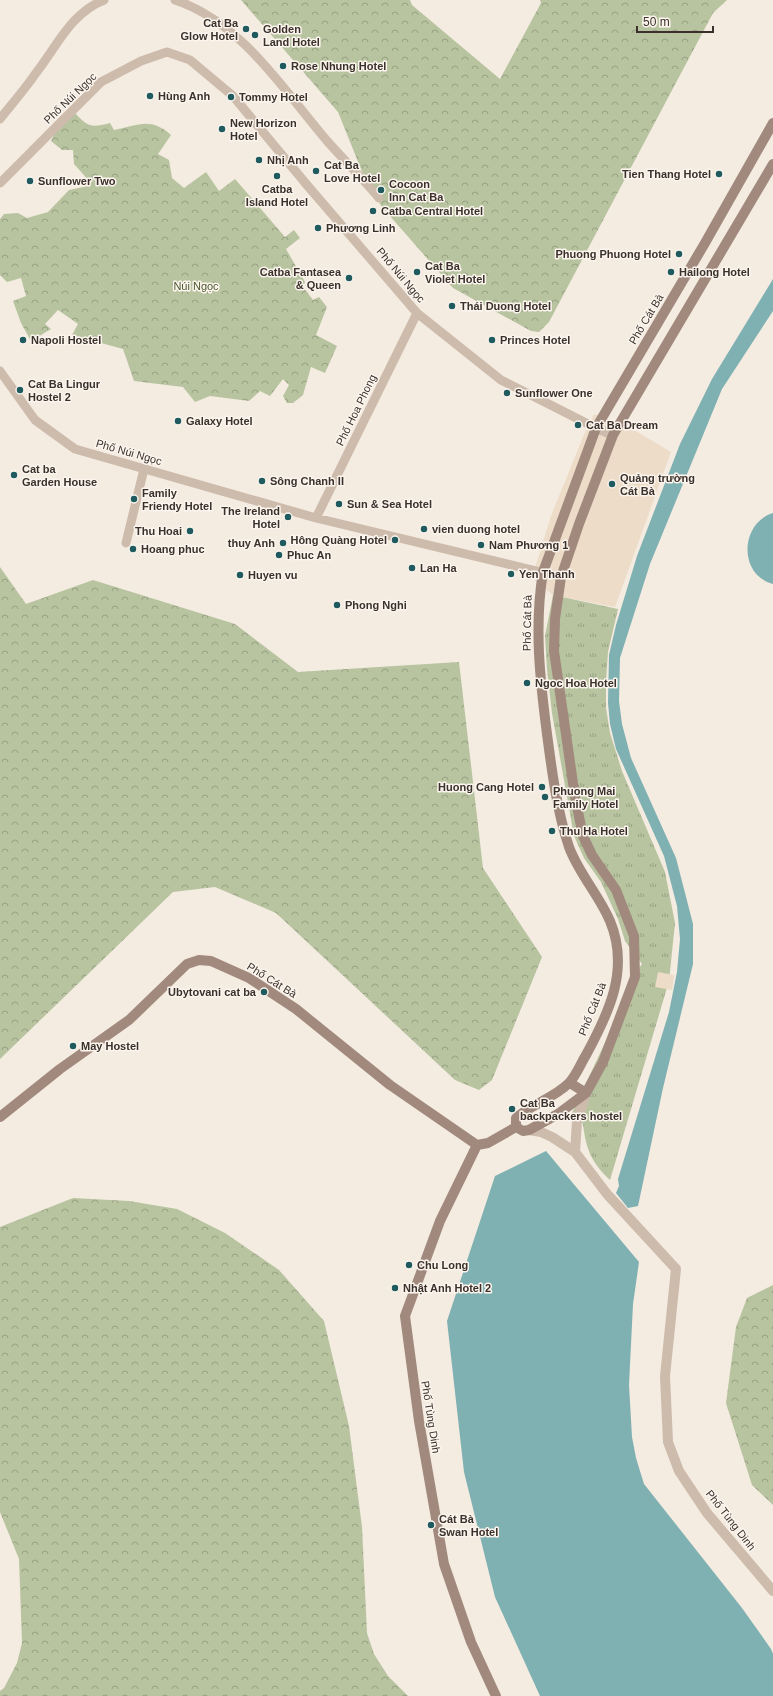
<svg xmlns="http://www.w3.org/2000/svg" width="773" height="1696" font-family="Arial,sans-serif">
<defs>
<pattern id="forest-crowns" width="20" height="18" patternUnits="userSpaceOnUse"><rect width="20" height="18" fill="#b8c4a0"/><path d="M2 6a3 3 0 1 1 6 0M12 15a3 3 0 1 1 6 0" fill="none" stroke="#97a083"/></pattern>
<pattern id="park-tufts" width="24" height="20" patternUnits="userSpaceOnUse"><rect width="24" height="20" fill="#b8c4a0"/><path d="M3 7l-1-3M5 7V3M7 7l1-3M15 17l-1-3M17 17v-4M19 17l1-3" fill="none" stroke="#97a083"/></pattern>
</defs>
<rect width="100%" height="100%" fill="#f4ebe1"/>
<path fill="url(#forest-crowns)" d="M 241,0 L 410,0 L 412,5 L 500,79 L 541,3 L 540,0 L 727,0 L 713,13 L 549,322 L 539,332 L 531,331 L 453,288 L 382,207 L 367,184 L 338,112 Z
M 75,113 C 88,127 91,128 110,123 L 114,130 C 137,126 150,116 171,135 L 158,154 L 169,160 L 172,178 L 184,188 L 206,172 L 219,191 L 235,179 L 285,237 L 294,230 L 300,238 L 286,249 L 305,282 L 303,287 L 313,300 L 319,297 L 327,307 L 316,335 L 337,346 L 325,373 L 311,367 L 303,395 L 293,403 L 287,403 L 283,396 L 289,385 L 283,379 L 270,396 L 260,391 L 249,401 L 210,396 L 195,402 L 183,387 L 134,381 L 123,349 L 72,335 L 78,324 L 58,310 L 45,324 L 51,329 L 31,341 L 21,323 L 13,301 L 26,296 L 21,278 L 7,282 L 0,275 L 0,219 L 4,214 L 18,213 L 27,218 L 48,212 L 69,190 L 88,186 L 91,183 L 74,164 L 73,150 L 62,150 L 51,141 L 55,133 Z
M 0,567 L 26,604 L 93,580 L 235,624 L 298,672 L 459,662 L 483,868 L 542,957 L 492,1080 L 479,1090 L 455,1080 L 276,913 L 215,887 L 173,892 L 0,1059 Z
M 73,1198 L 129,1201 L 177,1209 L 225,1233 L 279,1270 L 324,1321 L 349,1426 L 362,1527 L 367,1633 L 374,1654 L 388,1676 L 408,1696 L 0,1696 L 0,1691 L 4,1688 L 17,1663 L 22,1643 L 19,1559 L 0,1512 L 0,1227 Z
M 773,1285 L 773,1505 L 752,1485 L 726,1403 L 736,1327 L 747,1298 Z"/>
<path fill="url(#park-tufts)" d="M 553,595 L 618,609 L 608,652 L 606,681 L 606,708 L 610,733 L 622,771 L 665,872 L 675,923 L 669,981 L 610,1180 C 591,1162 586,1149 583,1124 L 572,1113 L 624,1002 L 629,983 L 642,964 L 625,941 L 618,919 L 601,882 L 584,858 L 574,836 L 552,713 L 547,669 L 545,636 Z"/>
<path fill="#ecdcc8" d="M 594,414 L 629,427 L 671,452 L 615,607 L 553,595 L 532,578 L 551,516 L 583,437 Z
M 658,972 L 674,975 L 672,990 L 655,987 Z"/>
<path fill="#7fb0b2" d="M 773,279 L 773,311 L 722,389 L 650,564 L 620,658 L 619,701 L 622,724 L 631,758 L 676,858 L 693,924 L 693,964 L 663,1088 L 638,1206 L 628,1208 L 616,1193 L 619,1186 L 618,1179 L 669,1012 L 677,972 L 680,939 L 677,906 L 664,856 L 616,749 L 610,724 L 608,703 L 609,655 L 616,625 L 637,556 L 680,444 L 712,379 Z
M 773,513 L 773,584 C 738,575 740,523 773,513 Z
M 546,1151 L 639,1262 L 633,1304 L 629,1385 L 632,1437 L 636,1458 L 644,1484 L 742,1608 L 771,1649 L 773,1654 L 773,1696 L 540,1696 L 495,1597 L 464,1472 L 447,1321 L 495,1176 Z"/>
<g fill="none" stroke-linecap="round" stroke-linejoin="round">
<path stroke="#cdbbac" stroke-width="9" d="M 175,0 C 242,22 284,91 328,142 C 345,161 363,179 379,198
M 0,119 C 12,104 25,89 36,73 C 57,46 71,13 104,0
M 0,183 L 101,82 L 141,61 L 167,52 L 190,60 L 233,96 L 307,185 L 417,313 L 501,380 L 596,428
M 0,371 L 35,420 L 75,449 L 316,518 L 561,577
M 316,518 L 417,313
M 126,543 L 144,469"/>
<path stroke="#cdbbac" stroke-width="10" d="M 596,428 L 613,435
M 529,1130 L 541,1132 L 552,1137 L 575,1152 L 607,1194 L 676,1269 L 665,1376 L 668,1442 L 679,1471 L 707,1513 L 773,1591
M 575,1152 L 577,1121 L 586,1093"/>
<path stroke="#a18a7d" stroke-width="10" d="M 570,1083 L 586,1093
M 0,1117 L 60,1069 L 129,1020 L 187,964 L 199,960 L 211,961 L 249,978 L 296,1009 L 390,1085 L 477,1145 L 488,1143 L 516,1127
M 516,1127 L 516,1118 C 532,1104 554,1098 569,1083 C 576,1076 581,1063 586,1055 C 609,1013 630,969 610,921 C 599,895 579,874 569,847 C 557,811 552,772 547,734 C 540,680 534,626 543,572 L 596,428 L 705,243 L 773,123
M 516,1127 L 523,1131 L 529,1130 L 558,1114 L 586,1093 L 603,1062 L 635,977 L 634,936 L 616,890 L 592,855 L 583,836 L 575,797 L 554,651 L 555,619 L 561,577 L 579,524 L 613,435 L 773,164
M 477,1145 L 440,1221 L 405,1316 L 419,1421 L 444,1564 L 471,1642 L 496,1696"/>
</g>
<g fill="#1f5a5e" stroke="#fbf5ee" stroke-width="1.5">
<circle cx="246" cy="29" r="4"/>
<circle cx="255" cy="35" r="4"/>
<circle cx="283" cy="66" r="4"/>
<circle cx="150" cy="96" r="4"/>
<circle cx="231" cy="97" r="4"/>
<circle cx="222" cy="129" r="4"/>
<circle cx="259" cy="160" r="4"/>
<circle cx="316" cy="171" r="4"/>
<circle cx="719" cy="174" r="4"/>
<circle cx="277" cy="176" r="4"/>
<circle cx="30" cy="181" r="4"/>
<circle cx="381" cy="190" r="4"/>
<circle cx="373" cy="211" r="4"/>
<circle cx="318" cy="228" r="4"/>
<circle cx="679" cy="254" r="4"/>
<circle cx="417" cy="272" r="4"/>
<circle cx="671" cy="272" r="4"/>
<circle cx="349" cy="278" r="4"/>
<circle cx="452" cy="306" r="4"/>
<circle cx="23" cy="340" r="4"/>
<circle cx="492" cy="340" r="4"/>
<circle cx="20" cy="390" r="4"/>
<circle cx="507" cy="393" r="4"/>
<circle cx="178" cy="421" r="4"/>
<circle cx="578" cy="425" r="4"/>
<circle cx="14" cy="475" r="4"/>
<circle cx="262" cy="481" r="4"/>
<circle cx="612" cy="484" r="4"/>
<circle cx="134" cy="499" r="4"/>
<circle cx="339" cy="504" r="4"/>
<circle cx="288" cy="517" r="4"/>
<circle cx="424" cy="529" r="4"/>
<circle cx="190" cy="531" r="4"/>
<circle cx="395" cy="540" r="4"/>
<circle cx="283" cy="543" r="4"/>
<circle cx="481" cy="545" r="4"/>
<circle cx="133" cy="549" r="4"/>
<circle cx="279" cy="555" r="4"/>
<circle cx="412" cy="568" r="4"/>
<circle cx="511" cy="574" r="4"/>
<circle cx="240" cy="575" r="4"/>
<circle cx="337" cy="605" r="4"/>
<circle cx="527" cy="683" r="4"/>
<circle cx="542" cy="787" r="4"/>
<circle cx="545" cy="797" r="4"/>
<circle cx="552" cy="831" r="4"/>
<circle cx="264" cy="992" r="4"/>
<circle cx="73" cy="1046" r="4"/>
<circle cx="512" cy="1109" r="4"/>
<circle cx="409" cy="1265" r="4"/>
<circle cx="395" cy="1288" r="4"/>
<circle cx="431" cy="1525" r="4"/>
</g>
<g text-anchor="middle" dominant-baseline="central" stroke-width="3" stroke-linejoin="round" paint-order="stroke">
<g font-size="11" font-weight="bold" fill="#3b302b" stroke="#fbf5ee" text-anchor="start">
<text x="238" y="23" text-anchor="end">Cat Ba<tspan x="238" dy="13">Glow Hotel</tspan></text>
<text x="263" y="29">Golden<tspan x="263" dy="13">Land Hotel</tspan></text>
<text x="291" y="66">Rose Nhung Hotel</text>
<text x="158" y="96">Hùng Anh</text>
<text x="239" y="97">Tommy Hotel</text>
<text x="230" y="123">New Horizon<tspan x="230" dy="13">Hotel</tspan></text>
<text x="267" y="160">Nhị Anh</text>
<text x="324" y="165">Cat Ba<tspan x="324" dy="13">Love Hotel</tspan></text>
<text x="711" y="174" text-anchor="end">Tien Thang Hotel</text>
<text x="38" y="181">Sunflower Two</text>
<text x="389" y="184">Cocoon<tspan x="389" dy="13">Inn Cat Ba</tspan></text>
<text x="277" y="189" text-anchor="middle">Catba<tspan x="277" dy="13">Island Hotel</tspan></text>
<text x="381" y="211">Catba Central Hotel</text>
<text x="326" y="228">Phương Linh</text>
<text x="671" y="254" text-anchor="end">Phuong Phuong Hotel</text>
<text x="425" y="266">Cat Ba<tspan x="425" dy="13">Violet Hotel</tspan></text>
<text x="341" y="272" text-anchor="end">Catba Fantasea<tspan x="341" dy="13">&amp; Queen</tspan></text>
<text x="679" y="272">Hailong Hotel</text>
<text x="460" y="306">Thái Duong Hotel</text>
<text x="31" y="340">Napoli Hostel</text>
<text x="500" y="340">Princes Hotel</text>
<text x="28" y="384">Cat Ba Lingur<tspan x="28" dy="13">Hostel 2</tspan></text>
<text x="515" y="393">Sunflower One</text>
<text x="186" y="421">Galaxy Hotel</text>
<text x="586" y="425">Cat Ba Dream</text>
<text x="22" y="469">Cat ba<tspan x="22" dy="13">Garden House</tspan></text>
<text x="620" y="478">Quảng trường<tspan x="620" dy="13">Cát Bà</tspan></text>
<text x="270" y="481">Sông Chanh II</text>
<text x="142" y="493">Family<tspan x="142" dy="13">Friendy Hotel</tspan></text>
<text x="347" y="504">Sun &amp; Sea Hotel</text>
<text x="280" y="511" text-anchor="end">The Ireland<tspan x="280" dy="13">Hotel</tspan></text>
<text x="432" y="529">vien duong hotel</text>
<text x="182" y="531" text-anchor="end">Thu Hoai</text>
<text x="387" y="540" text-anchor="end">Hông Quàng Hotel</text>
<text x="275" y="543" text-anchor="end">thuy Anh</text>
<text x="489" y="545">Nam Phương 1</text>
<text x="141" y="549">Hoang phuc</text>
<text x="287" y="555">Phuc An</text>
<text x="420" y="568">Lan Ha</text>
<text x="519" y="574">Yen Thanh</text>
<text x="248" y="575">Huyen vu</text>
<text x="345" y="605">Phong Nghi</text>
<text x="535" y="683">Ngoc Hoa Hotel</text>
<text x="534" y="787" text-anchor="end">Huong Cang Hotel</text>
<text x="553" y="791">Phuong Mai<tspan x="553" dy="13">Family Hotel</tspan></text>
<text x="560" y="831">Thu Ha Hotel</text>
<text x="256" y="992" text-anchor="end">Ubytovani cat ba</text>
<text x="81" y="1046">May Hostel</text>
<text x="520" y="1103">Cat Ba<tspan x="520" dy="13">backpackers hostel</tspan></text>
<text x="417" y="1265">Chu Long</text>
<text x="403" y="1288">Nhật Anh Hotel 2</text>
<text x="439" y="1519">Cát Bà<tspan x="439" dy="13">Swan Hotel</tspan></text>
</g>
<g font-size="11" fill="#3b302b" stroke="#fbf5ee">
<text transform="translate(70 98) rotate(-44)">Phố Núi Ngọc</text>
<text transform="translate(401 275) rotate(50)">Phố Núi Ngọc</text>
<text transform="translate(646 319) rotate(-59)">Phố Cát Bà</text>
<text transform="translate(356 410) rotate(-64)">Phố Hoa Phong</text>
<text transform="translate(129 452) rotate(16)">Phố Núi Ngọc</text>
<text transform="translate(527 623) rotate(-89)">Phố Cát Bà</text>
<text transform="translate(272 980) rotate(32)">Phố Cát Bà</text>
<text transform="translate(592 1009) rotate(-68)">Phố Cát Bà</text>
<text transform="translate(431 1417) rotate(81)">Phố Tùng Dinh</text>
<text transform="translate(731 1520) rotate(52)">Phố Tùng Dinh</text>
</g>
<g font-size="11" fill="#4a5a2e" stroke="#fbf5ee">
<text x="196" y="286">Núi Ngọc</text>
</g>
</g>
<path d="M637 26v6h76v-6" fill="none" stroke="#3b302b" stroke-width="2"/>
<text x="643" y="26" font-size="12" fill="#3b302b" stroke="#fbf5ee" stroke-width="3" paint-order="stroke">50 m</text>
</svg>
